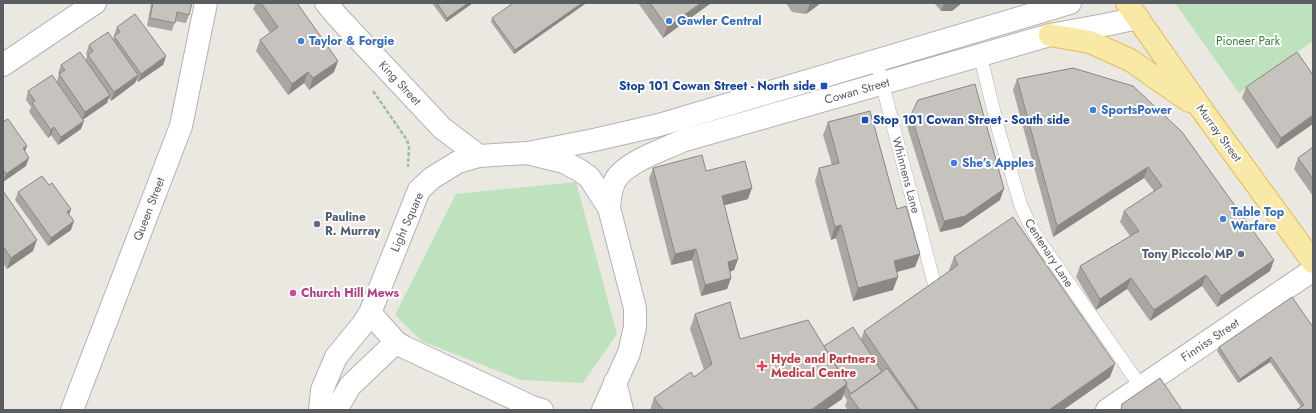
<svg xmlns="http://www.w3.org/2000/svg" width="1316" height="413" font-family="Jost,sans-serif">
<rect width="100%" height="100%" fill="#eae8e0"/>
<path fill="#bee1be" d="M 1175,3 L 1313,3 L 1313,41 L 1239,93 Z
M 576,182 L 617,334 L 583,383 L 521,380 L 422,341 L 395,315 L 456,194 Z"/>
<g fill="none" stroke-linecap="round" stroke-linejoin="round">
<defs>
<path id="service" d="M 980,55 L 999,132 L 1021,206 L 1029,223 L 1040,242 L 1141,387
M 876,60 L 936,290"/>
<path id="minor" d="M 326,3 L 337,16 L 442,128 L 479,156
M 3,65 L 95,3
M 533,152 L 594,140 L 659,125 L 1070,3
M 609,208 C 610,199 610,191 614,183 C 622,163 663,150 682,141 L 1050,35 L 1110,24 L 1138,18
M 615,382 L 622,410
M 72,410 L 181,126 L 206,3
M 320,410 L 322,390 L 336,357 L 363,324 L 370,313
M 336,410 L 350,386 L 396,342
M 542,410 L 532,407 L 404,347 L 396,342 L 370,313 L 419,190 L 432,178 L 458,162 L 479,156 L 527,153 L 564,162 L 579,170 L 589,177 L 609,208 L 635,308 L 635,327 L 629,353 L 603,410
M 1107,410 L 1313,270"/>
<path id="primary" d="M 1127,3 L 1205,114 L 1313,262
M 1050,35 L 1090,42 L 1130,60 L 1189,101"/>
</defs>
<use href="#service" stroke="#b0b3b7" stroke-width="14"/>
<use href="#minor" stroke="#b0b3b7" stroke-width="24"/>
<use href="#primary" stroke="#e5bc5e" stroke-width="24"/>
<path stroke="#98c1a2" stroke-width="2.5" stroke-dasharray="4 2" stroke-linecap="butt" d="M 373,91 L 407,140 L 409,147 L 408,167"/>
<use href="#service" stroke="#fff" stroke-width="13"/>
<use href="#minor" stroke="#fff" stroke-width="22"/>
<use href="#primary" stroke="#f8e9a7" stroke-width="22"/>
</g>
<path fill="#aaa7a3" d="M 151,3 L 192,3 L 189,15 L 186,23 L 175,21 L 172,31 L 147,26 Z
M 256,3 L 297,3 L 338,61 L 334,72 L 309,90 L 304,83 L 288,95 L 256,51 L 260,40 L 270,33 L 253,9 Z
M 432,3 L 473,3 L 446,22 Z
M 638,3 L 711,3 L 663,38 Z
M 786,3 L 821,3 L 806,14 L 792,12 Z
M 934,3 L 962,3 L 952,11 L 941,11 Z
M 585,4 L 514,54 L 491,22 L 492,18 Z
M 117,27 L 166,56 L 163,65 L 138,82 L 137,80 L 135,83 L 111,101 L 109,98 L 107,103 L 83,120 L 81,129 L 58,145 L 51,135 L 48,138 L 29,112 L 31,107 L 26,100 L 28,91 L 57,81 L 59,74 L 58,73 L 61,65 L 86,60 L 87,55 L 86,54 L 89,45 L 113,40 L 114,36 L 114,35 Z
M 1073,68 L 1274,260 L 1270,271 L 1217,307 L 1202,286 L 1150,321 L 1127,289 L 1096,310 L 1076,277 L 1080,266 L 1130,236 L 1120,222 L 1124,211 L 1154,191 L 1144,178 L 1053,237 L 1013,90 L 1017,79 Z
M 1313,75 L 1277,149 L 1242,98 L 1246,87 Z
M 911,115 L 1000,200 L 961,227 L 940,232 L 907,126 Z
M 3,119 L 25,151 L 26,166 L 3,182 Z
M 828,122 L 897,209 L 920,254 L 915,267 L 897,272 L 893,290 L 853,301 L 836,238 L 831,240 L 815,181 L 819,168 L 832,165 L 823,135 Z
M 1313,147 L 1313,196 L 1294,169 L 1298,158 Z
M 653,168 L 706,171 L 748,199 L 724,205 L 738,259 L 734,270 L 730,272 L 731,278 L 727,289 L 701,296 L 692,260 L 671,265 L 649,179 Z
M 49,185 L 71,209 L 69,215 L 71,230 L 48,246 L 15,200 L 18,192 Z
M 3,191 L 33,251 L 7,269 L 3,263 Z
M 954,257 L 1110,377 L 1063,410 L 848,410 L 845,406 L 847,400 L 843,394 L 842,399 L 826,410 L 650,410 L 654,398 L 694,377 L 704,370 L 690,329 L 695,314 L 740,339 L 824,346 L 861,340 L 864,331 L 950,271 L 949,270 Z
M 1313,327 L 1313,410 L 1301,407 L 1270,362 L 1238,383 L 1217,351 L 1219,347 Z"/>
<path fill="#8b8884" d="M 468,3 L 473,3 L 446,22 L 447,18 Z
M 582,3 L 586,3 L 585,4 L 514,54 L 515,50 Z
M 701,3 L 711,3 L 663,38 L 667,27 Z
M 810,3 L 821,3 L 806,14 Z
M 944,3 L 962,3 L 952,11 L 941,11 Z
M 166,56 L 163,65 L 138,82 L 141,74 Z
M 338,61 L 334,72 L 309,90 L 313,78 Z
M 308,72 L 304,83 L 288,95 L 292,84 Z
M 138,75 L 135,83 L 111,101 L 114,92 Z
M 110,95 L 107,103 L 82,120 L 85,112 Z
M 1313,115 L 1313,124 L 1277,149 L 1281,138 Z
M 84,121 L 81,129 L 58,145 L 61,137 Z
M 54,127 L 51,135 L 48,138 L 51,130 Z
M 27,146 L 24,154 L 23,148 Z
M 29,158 L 26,166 L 3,182 L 6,174 Z
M 1148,167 L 1144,178 L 1053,237 L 1057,226 Z
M 752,188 L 748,199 L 718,207 L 722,196 Z
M 1004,189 L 1000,200 L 961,227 L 940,232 L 944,221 Z
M 71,209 L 68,217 L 67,212 Z
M 74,221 L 71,230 L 48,246 L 51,238 Z
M 841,225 L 836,238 L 831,240 L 835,227 Z
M 37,240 L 33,251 L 7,269 L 11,258 Z
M 696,249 L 692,260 L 671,265 L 675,254 Z
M 920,254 L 915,267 L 889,274 L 894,261 Z
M 738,259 L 734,270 L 724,273 L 728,262 Z
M 1274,260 L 1270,271 L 1217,307 L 1221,296 Z
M 1206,275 L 1202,286 L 1150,321 L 1154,310 Z
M 898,277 L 893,290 L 853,301 L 858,288 Z
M 731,278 L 727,289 L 701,296 L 705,285 Z
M 1131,278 L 1127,289 L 1096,310 L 1100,299 Z
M 1271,357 L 1270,362 L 1238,383 L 1240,379 Z
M 1115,364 L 1110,377 L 1063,410 L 1049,410 Z
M 847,384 L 842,399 L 826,410 L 811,410 Z"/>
<path fill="#c6c2bd" stroke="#8b8884" d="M 153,3 L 192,3 L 189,15 L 177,12 L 175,23 L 150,18 Z
M 261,3 L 297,3 L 338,61 L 313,78 L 308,72 L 292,84 L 260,40 L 278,27 Z
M 437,3 L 468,3 L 447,18 Z
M 513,3 L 582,3 L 515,50 L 492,18 Z
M 650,3 L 701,3 L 667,27 Z
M 135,14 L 166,56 L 141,74 L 114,36 L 120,32 L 117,27 Z
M 108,32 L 138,75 L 114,92 L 88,55 L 93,51 L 89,45 Z
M 80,52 L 110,95 L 85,112 L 59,74 L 65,70 L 61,65 Z
M 1297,52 L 1313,75 L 1313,115 L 1281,138 L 1246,87 Z
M 1073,68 L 1133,86 L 1182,132 L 1274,260 L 1221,296 L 1206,275 L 1154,310 L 1131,278 L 1100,299 L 1080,266 L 1139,231 L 1124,211 L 1162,186 L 1148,167 L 1057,226 L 1017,79 Z
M 52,75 L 84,121 L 61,137 L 54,127 L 51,130 L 32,103 L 35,101 L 28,91 Z
M 975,84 L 1004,189 L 965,216 L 944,221 L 911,115 L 918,100 Z
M 870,111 L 897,209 L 906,206 L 920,254 L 894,261 L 898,277 L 858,288 L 841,225 L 835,227 L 819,168 L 839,163 L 828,122 Z
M 3,119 L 4,121 L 8,119 L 27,146 L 23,148 L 29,158 L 6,174 L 3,169 Z
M 1313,147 L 1313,179 L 1298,158 Z
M 702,155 L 706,171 L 745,161 L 752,188 L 722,196 L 738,259 L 728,262 L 731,278 L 705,285 L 696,249 L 675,254 L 653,168 Z
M 42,176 L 49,185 L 52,183 L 71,209 L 67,212 L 74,221 L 51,238 L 18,192 Z
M 3,191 L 37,240 L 11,258 L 3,246 Z
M 1013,217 L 1115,364 L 1049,410 L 919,410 L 888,366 L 864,331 L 958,265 L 954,257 Z
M 1292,297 L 1313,327 L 1313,410 L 1296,410 L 1304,405 L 1271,357 L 1240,379 L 1219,347 Z
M 730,302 L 740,339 L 808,320 L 847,384 L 811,410 L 663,410 L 654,398 L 691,372 L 694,377 L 712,364 L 695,314 Z
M 853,327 L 882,372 L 851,394 L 846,386 L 847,384 L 824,346 Z
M 887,368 L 917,410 L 860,410 L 849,395 Z
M 1160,378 L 1182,410 L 1121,410 L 1122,404 Z"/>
<g fill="#3f7fe0" stroke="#fff" stroke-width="1.5">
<circle cx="669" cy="21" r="4"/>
<circle cx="301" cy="41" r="4"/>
<circle cx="1093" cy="110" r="4"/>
<circle cx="954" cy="163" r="4"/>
<circle cx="1223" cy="219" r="4"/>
</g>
<g fill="#1a4fb4" stroke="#fff" stroke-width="1.5">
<rect x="820" y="82" width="8" height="8" rx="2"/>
<rect x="861" y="116" width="8" height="8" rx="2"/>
</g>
<g fill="#5c6f8a" stroke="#fff" stroke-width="1.5">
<circle cx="317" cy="224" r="4"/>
<circle cx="1241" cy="254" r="4"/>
</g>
<circle fill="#d1479c" stroke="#fff" stroke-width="1.5" cx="293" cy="293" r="4"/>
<path fill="#e0444e" stroke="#fff" stroke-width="1.5" d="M760 360h4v4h4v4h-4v4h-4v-4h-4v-4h4z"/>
<g text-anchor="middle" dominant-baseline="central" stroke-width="4" stroke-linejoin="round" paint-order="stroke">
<g font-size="12" font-weight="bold" fill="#366cbe" stroke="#fff" text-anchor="start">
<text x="677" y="21">Gawler Central</text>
<text x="309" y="41">Taylor &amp; Forgie</text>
<text x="1101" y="110">SportsPower</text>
<text x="962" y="163">She’s Apples</text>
<text x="1231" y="212">Table Top<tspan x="1231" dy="14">Warfare</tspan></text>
</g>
<g font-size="12" fill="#3a7d3b" stroke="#fff">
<text x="1248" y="41">Pioneer Park</text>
</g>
<g font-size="12" fill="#595c60" stroke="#fff">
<text transform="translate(400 83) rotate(47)">King Street</text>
<text transform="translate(857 91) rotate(-16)">Cowan Street</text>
<text transform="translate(1219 133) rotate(54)">Murray Street</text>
<text transform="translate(906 175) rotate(75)">Whinnens Lane</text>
<text transform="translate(149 209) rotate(-69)">Queen Street</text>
<text transform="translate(407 222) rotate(-66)">Light Square</text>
<text transform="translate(1049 253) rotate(57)">Centenary Lane</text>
<text transform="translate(1210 340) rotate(-34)">Finniss Street</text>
</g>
<g font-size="12" font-weight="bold" fill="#164399" stroke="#fff" text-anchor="end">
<text x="816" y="86">Stop 101 Cowan Street - North side</text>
<text x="873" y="120" text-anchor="start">Stop 101 Cowan Street - South side</text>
</g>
<g font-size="12" font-weight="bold" fill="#4e5e75" stroke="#fff" text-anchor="start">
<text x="325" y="217">Pauline<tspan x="325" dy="14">R. Murray</tspan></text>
<text x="1233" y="254" text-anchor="end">Tony Piccolo MP</text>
</g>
<g font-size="12" font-weight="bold" fill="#b23c85" stroke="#fff" text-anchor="start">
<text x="301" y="293">Church Hill Mews</text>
</g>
<g font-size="12" font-weight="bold" fill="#be3a42" stroke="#fff" text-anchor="start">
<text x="771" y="359">Hyde and Partners<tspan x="771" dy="14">Medical Centre</tspan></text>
</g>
</g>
<rect width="1316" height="413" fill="none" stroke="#595c60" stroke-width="8"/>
</svg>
